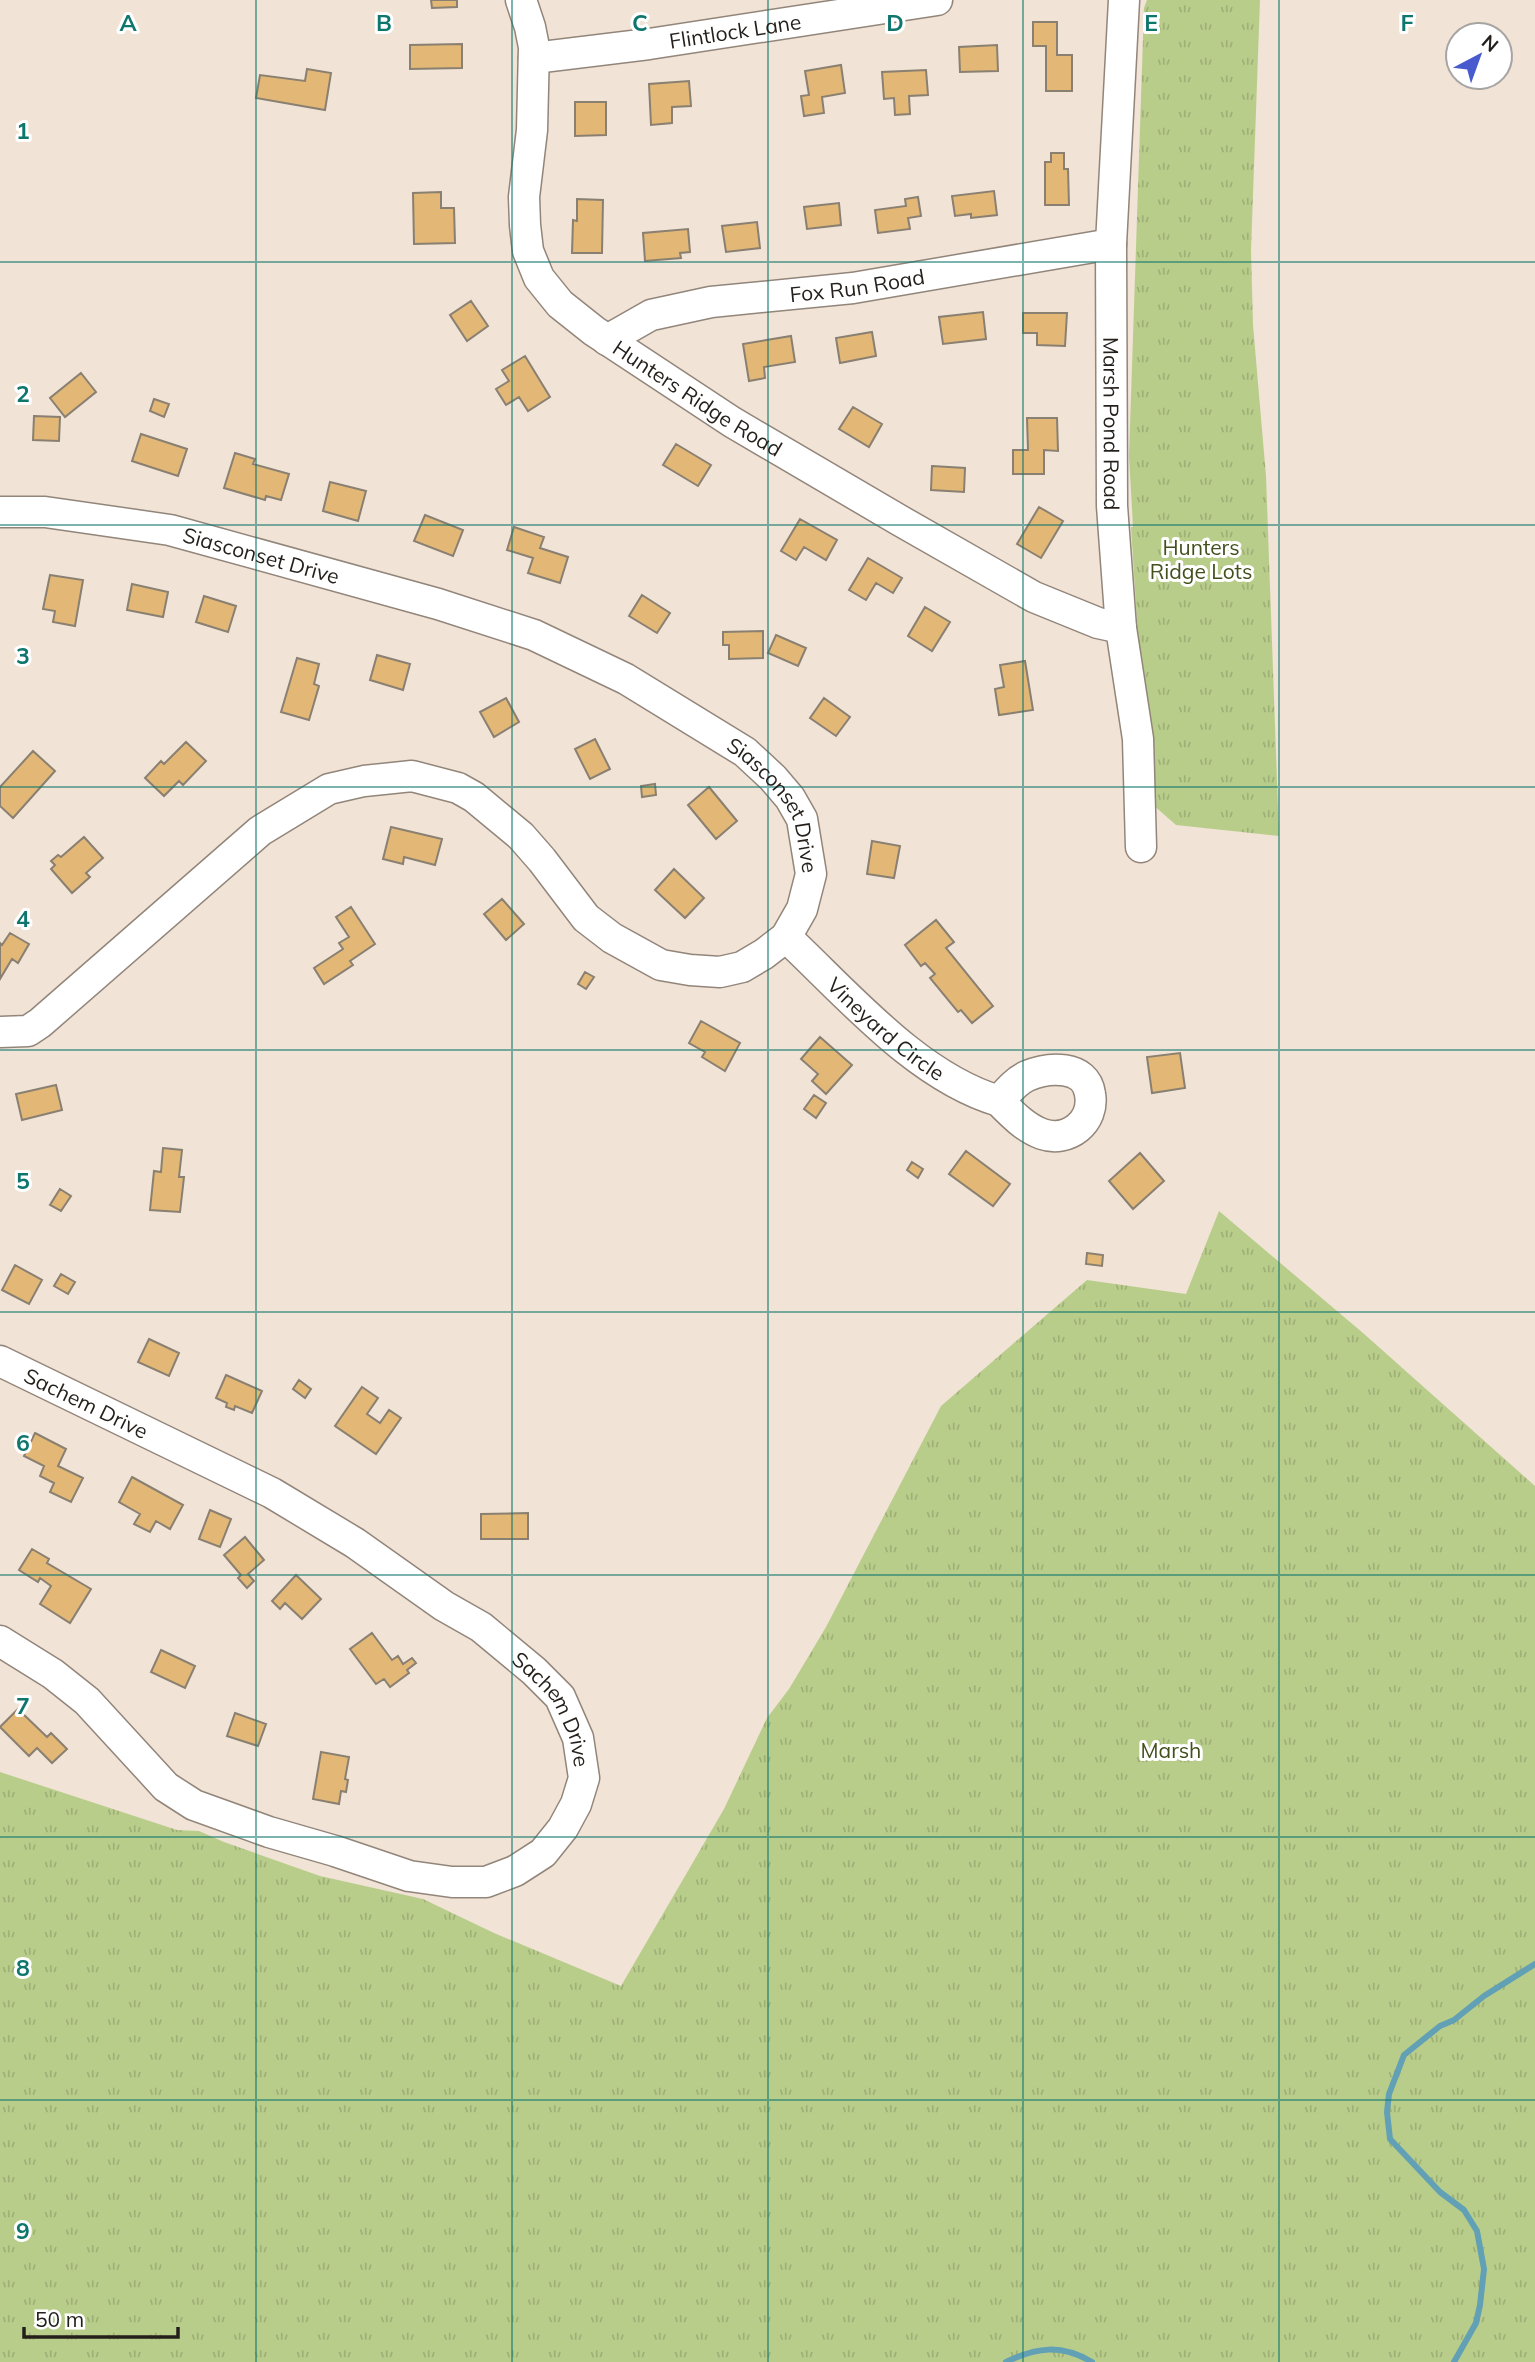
<svg xmlns="http://www.w3.org/2000/svg" width="1535" height="2362" font-family="Mulish,sans-serif">
<defs>
<pattern id="grass-tufts" width="24" height="20" patternUnits="userSpaceOnUse" patternTransform="scale(1.75)"><rect width="24" height="20" fill="#b9cd8b"/><path d="M3 7l-1-3M5 7V3M7 7l1-3M15 17l-1-3M17 17v-4M19 17l1-3" fill="none" stroke="#9fb077"/></pattern>
</defs>
<rect width="100%" height="100%" fill="#f1e3d6"/>
<path fill="url(#grass-tufts)" d="M 1147,0 L 1260,0 L 1251,250 L 1253,325 L 1266,476 L 1279,836 L 1176,825 L 1152,804 L 1148,794 L 1131,527 L 1133,527 L 1129,456 L 1144,8 Z
M 1219,1211 L 1363,1333 L 1535,1486 L 1535,2362 L 0,2362 L 0,1772 L 177,1830 L 199,1831 L 224,1842 L 320,1876 L 423,1899 L 494,1933 L 621,1986 L 724,1809 L 767,1718 L 789,1689 L 826,1627 L 941,1406 L 1087,1280 L 1186,1294 Z"/>
<g fill="none" stroke-linecap="round" stroke-linejoin="round">
<path stroke="#61a0b5" stroke-width="6" d="M 1006,2362 C 1037,2347 1061,2344 1092,2362
M 1454,2362 L 1476,2323 L 1480,2305 L 1484,2269 L 1477,2231 L 1464,2210 L 1440,2192 L 1390,2139 L 1387,2112 L 1389,2094 L 1404,2055 L 1440,2026 L 1454,2020 L 1484,1996 L 1535,1964"/>
</g>
<path fill="#e3b775" stroke="#898072" stroke-width="2" d="M 431,0 L 457,0 L 457,7 L 432,8 Z
M 1033,22 L 1057,22 L 1057,55 L 1072,55 L 1072,91 L 1046,91 L 1046,46 L 1033,46 Z
M 462,44 L 462,68 L 410,69 L 410,45 Z
M 997,45 L 998,71 L 960,72 L 959,47 Z
M 841,65 L 845,93 L 822,97 L 824,113 L 804,116 L 801,96 L 809,95 L 805,71 Z
M 307,69 L 331,73 L 325,110 L 256,98 L 260,75 L 305,81 Z
M 926,70 L 928,95 L 909,96 L 910,114 L 895,115 L 894,98 L 884,99 L 882,72 Z
M 689,81 L 691,106 L 672,107 L 672,123 L 651,125 L 649,84 Z
M 575,102 L 606,102 L 606,135 L 575,136 Z
M 1051,153 L 1064,153 L 1064,169 L 1068,169 L 1069,205 L 1045,205 L 1045,162 L 1051,162 Z
M 994,191 L 997,215 L 971,218 L 971,214 L 955,216 L 952,196 Z
M 441,192 L 441,208 L 454,208 L 455,243 L 414,244 L 413,193 Z
M 918,197 L 921,216 L 908,218 L 910,229 L 878,233 L 875,210 L 906,206 L 905,199 Z
M 577,199 L 603,200 L 602,253 L 572,253 L 573,220 L 577,221 Z
M 839,203 L 841,225 L 807,229 L 804,207 Z
M 757,222 L 760,248 L 726,252 L 722,226 Z
M 688,229 L 690,252 L 680,253 L 681,258 L 645,261 L 643,233 Z
M 471,301 L 488,326 L 467,341 L 450,315 Z
M 983,312 L 986,339 L 943,344 L 939,317 Z
M 1023,313 L 1067,313 L 1065,346 L 1037,345 L 1037,333 L 1023,333 Z
M 872,332 L 876,356 L 840,363 L 836,338 Z
M 791,336 L 795,362 L 764,367 L 765,378 L 749,381 L 743,344 Z
M 525,356 L 550,397 L 528,411 L 519,397 L 506,405 L 496,389 L 509,381 L 502,370 Z
M 81,373 L 96,392 L 65,417 L 50,398 Z
M 154,399 L 169,404 L 164,417 L 150,411 Z
M 853,407 L 882,424 L 869,447 L 839,429 Z
M 34,416 L 60,417 L 59,441 L 33,440 Z
M 1027,418 L 1057,418 L 1058,451 L 1044,450 L 1044,474 L 1013,474 L 1013,450 L 1028,450 Z
M 141,434 L 187,449 L 178,476 L 132,461 Z
M 676,444 L 711,465 L 698,486 L 663,465 Z
M 235,453 L 255,459 L 253,464 L 289,474 L 281,500 L 266,496 L 265,500 L 224,488 Z
M 932,466 L 965,468 L 964,492 L 931,490 Z
M 330,482 L 366,491 L 358,521 L 323,511 Z
M 1039,507 L 1063,521 L 1041,558 L 1017,544 Z
M 425,515 L 463,530 L 453,556 L 414,541 Z
M 800,519 L 837,540 L 826,560 L 804,547 L 796,560 L 781,551 Z
M 514,527 L 544,537 L 540,548 L 568,557 L 560,583 L 528,573 L 533,558 L 507,550 Z
M 868,558 L 902,578 L 893,593 L 876,583 L 866,600 L 849,590 Z
M 50,575 L 83,580 L 75,626 L 53,622 L 55,611 L 43,609 Z
M 132,584 L 168,592 L 163,617 L 127,610 Z
M 642,595 L 670,613 L 657,633 L 629,616 Z
M 204,596 L 236,606 L 228,632 L 196,622 Z
M 925,607 L 950,622 L 932,651 L 908,636 Z
M 763,631 L 763,658 L 729,659 L 729,645 L 723,645 L 723,632 Z
M 776,635 L 806,648 L 798,666 L 768,653 Z
M 377,655 L 410,664 L 403,690 L 370,680 Z
M 297,658 L 319,664 L 314,684 L 319,686 L 309,720 L 281,712 Z
M 1025,661 L 1033,710 L 999,715 L 995,689 L 1004,687 L 1000,665 Z
M 506,698 L 519,722 L 494,737 L 480,712 Z
M 824,698 L 850,717 L 836,736 L 810,718 Z
M 595,739 L 610,769 L 590,779 L 575,749 Z
M 186,742 L 206,761 L 183,785 L 179,781 L 164,796 L 145,778 L 161,761 L 164,764 Z
M 33,751 L 55,771 L 13,818 L 0,806 L 0,787 Z
M 655,784 L 656,795 L 642,797 L 641,786 Z
M 709,787 L 737,821 L 716,839 L 688,805 Z
M 391,827 L 442,839 L 435,865 L 404,857 L 403,864 L 383,859 Z
M 84,837 L 103,858 L 86,873 L 90,877 L 72,893 L 51,869 L 55,865 L 51,861 L 58,855 L 61,857 Z
M 872,841 L 900,846 L 894,878 L 867,874 Z
M 674,869 L 704,898 L 685,918 L 655,890 Z
M 502,899 L 524,924 L 506,940 L 484,914 Z
M 351,907 L 375,944 L 350,961 L 353,965 L 324,984 L 314,968 L 343,949 L 339,943 L 349,937 L 336,917 Z
M 936,920 L 954,942 L 946,948 L 993,1006 L 972,1023 L 961,1010 L 958,1012 L 930,978 L 935,974 L 925,963 L 921,966 L 905,945 Z
M 10,933 L 29,944 L 18,963 L 12,959 L 0,979 L 0,943 L 2,945 Z
M 585,972 L 594,977 L 586,989 L 578,984 Z
M 701,1021 L 740,1043 L 725,1071 L 702,1057 L 705,1052 L 689,1043 Z
M 820,1037 L 852,1065 L 826,1094 L 812,1081 L 818,1074 L 801,1059 Z
M 1180,1053 L 1185,1088 L 1152,1093 L 1147,1057 Z
M 56,1085 L 62,1110 L 22,1120 L 16,1094 Z
M 814,1095 L 826,1103 L 816,1118 L 804,1109 Z
M 163,1148 L 182,1150 L 179,1177 L 184,1177 L 180,1212 L 150,1210 L 154,1171 L 161,1172 Z
M 966,1151 L 1010,1184 L 993,1206 L 949,1174 Z
M 1140,1153 L 1164,1181 L 1133,1209 L 1109,1181 Z
M 912,1162 L 923,1169 L 918,1178 L 907,1170 Z
M 60,1189 L 71,1196 L 61,1211 L 50,1205 Z
M 1087,1253 L 1103,1255 L 1102,1266 L 1086,1264 Z
M 15,1265 L 42,1280 L 29,1304 L 2,1290 Z
M 61,1274 L 75,1282 L 68,1294 L 54,1286 Z
M 149,1339 L 179,1353 L 169,1376 L 138,1362 Z
M 226,1375 L 262,1391 L 252,1413 L 235,1406 L 234,1410 L 226,1407 L 227,1403 L 216,1398 Z
M 299,1380 L 311,1389 L 305,1398 L 293,1389 Z
M 362,1387 L 378,1398 L 367,1414 L 380,1423 L 389,1410 L 401,1418 L 376,1454 L 335,1426 Z
M 35,1433 L 66,1449 L 58,1466 L 83,1478 L 71,1502 L 50,1492 L 54,1483 L 40,1476 L 44,1466 L 24,1456 Z
M 132,1477 L 183,1505 L 170,1529 L 156,1521 L 150,1532 L 134,1524 L 140,1514 L 119,1502 Z
M 210,1510 L 231,1519 L 220,1547 L 199,1539 Z
M 528,1513 L 528,1539 L 481,1539 L 481,1514 Z
M 245,1537 L 264,1560 L 248,1574 L 254,1581 L 247,1588 L 238,1578 L 241,1575 L 224,1555 Z
M 32,1549 L 49,1559 L 47,1563 L 91,1589 L 70,1623 L 40,1604 L 51,1586 L 40,1578 L 38,1582 L 19,1570 Z
M 296,1575 L 321,1599 L 302,1619 L 285,1603 L 280,1609 L 272,1601 Z
M 372,1633 L 392,1660 L 398,1656 L 403,1664 L 412,1658 L 416,1663 L 407,1670 L 409,1673 L 390,1687 L 384,1679 L 376,1684 L 350,1649 Z
M 161,1650 L 195,1666 L 185,1688 L 151,1672 Z
M 18,1709 L 47,1737 L 51,1733 L 67,1749 L 52,1763 L 37,1748 L 29,1756 L 0,1727 Z
M 235,1713 L 266,1724 L 258,1746 L 227,1736 Z
M 321,1752 L 349,1757 L 345,1779 L 348,1780 L 346,1792 L 341,1791 L 339,1804 L 313,1799 Z"/>
<g fill="none" stroke-linecap="round" stroke-linejoin="round">
<defs>
<g id="minor">
<path id="s1" d="M 521,0 L 530,27 L 534,47 L 532,130 L 524,197 L 525,225 L 528,251 L 539,278 L 560,304 L 594,331 L 732,422 L 899,520 L 1034,597 L 1098,623 L 1121,628"/>
<path id="s2" d="M 1124,0 L 1111,244 L 1112,506 L 1121,628 L 1138,739 L 1141,847"/>
<path id="s3" d="M 534,58 L 649,44 L 937,0"/>
<path id="s4" d="M 607,340 L 651,315 L 711,302 L 853,288 L 1111,244"/>
<path id="s5" d="M 0,512 L 45,512 L 170,530 L 438,604 L 534,635 L 626,679 L 745,752 L 773,778 L 790,798 L 802,819 L 811,874 L 802,909 L 786,937 L 764,954 L 742,967 L 720,972 L 690,970 L 661,965 L 612,938 L 586,918 L 542,860 L 521,836 L 474,797 L 458,788 L 412,776 L 364,781 L 329,789 L 260,831 L 40,1023 L 28,1031 L 0,1032"/>
<path id="s6" d="M 786,937 C 847,994 917,1077 999,1101 C 1007,1092 1016,1081 1027,1076 C 1048,1067 1086,1064 1090,1094 C 1095,1122 1068,1143 1042,1134 C 1025,1128 1011,1113 999,1101"/>
<path id="s7" d="M 0,1361 L 272,1493 L 355,1543 L 444,1606 L 481,1627 L 534,1671 L 560,1697 L 578,1738 L 584,1778 L 576,1804 L 563,1828 L 543,1853 L 515,1871 L 486,1882 L 452,1882 L 409,1876 L 335,1851 L 269,1832 L 194,1805 L 166,1787 L 87,1701 L 53,1674 L 0,1641"/>
</g>
</defs>
<use href="#minor" stroke="#92857a" stroke-width="33"/>
<use href="#minor" stroke="#fff" stroke-width="30"/>
</g>
<path fill="none" stroke="#0f766e" stroke-width="2" stroke-opacity="0.55" d="M 256,0 L 256,2362M 512,0 L 512,2362M 768,0 L 768,2362M 1023,0 L 1023,2362M 1279,0 L 1279,2362M 0,262 L 1535,262M 0,525 L 1535,525M 0,787 L 1535,787M 0,1050 L 1535,1050M 0,1312 L 1535,1312M 0,1575 L 1535,1575M 0,1837 L 1535,1837M 0,2100 L 1535,2100"/>
<g text-anchor="middle" dominant-baseline="central" stroke-width="6" stroke-linejoin="round" paint-order="stroke">
<g font-size="21" fill="#241f1a" stroke="#fff">
<text stroke="none"><textPath href="#s3" startOffset="203">Flintlock Lane</textPath></text>
<text stroke="none"><textPath href="#s4" startOffset="259">Fox Run Road</textPath></text>
<text stroke="none"><textPath href="#s1" startOffset="483">Hunters Ridge Road</textPath></text>
<text stroke="none"><textPath href="#s2" startOffset="424">Marsh Pond Road</textPath></text>
<text stroke="none"><textPath href="#s5" startOffset="266">Siasconset Drive</textPath></text>
<text stroke="none"><textPath href="#s5" startOffset="854">Siasconset Drive</textPath></text>
<text stroke="none"><textPath href="#s6" startOffset="136">Vineyard Circle</textPath></text>
<text stroke="none"><textPath href="#s7" startOffset="96">Sachem Drive</textPath></text>
<text stroke="none"><textPath href="#s7" startOffset="663">Sachem Drive</textPath></text>
</g>
<g font-size="21" fill="#43501d" stroke="#fff">
<text x="1201" y="547">Hunters<tspan x="1201" dy="24">Ridge Lots</tspan></text>
<text x="1171" y="1750">Marsh</text>
</g>
</g>
<g font-size="23" text-anchor="middle" font-weight="bold" fill="#0f766e" stroke="#fff" stroke-width="6" stroke-linejoin="round" paint-order="stroke">
<text x="128" y="31">A</text>
<text x="384" y="31">B</text>
<text x="640" y="31">C</text>
<text x="895" y="31">D</text>
<text x="1151" y="31">E</text>
<text x="1407" y="31">F</text>
<text x="23" y="139">1</text>
<text x="23" y="402">2</text>
<text x="23" y="664">3</text>
<text x="23" y="927">4</text>
<text x="23" y="1189">5</text>
<text x="23" y="1451">6</text>
<text x="23" y="1714">7</text>
<text x="23" y="1976">8</text>
<text x="23" y="2239">9</text>
</g>
<g transform="translate(1479 56) rotate(41)"><circle r="33" fill="#ffffff" stroke="#a7a5a3" stroke-width="2"/>
<path d="M0-5L12 26L0 18L-12 26Z" fill="#475ace"/>
<text y="-10" font-size="19" font-weight="bold" text-anchor="middle" fill="#241f1a">N</text>
</g>
<path d="M24 2327v10h154v-10" fill="none" stroke="#241f1a" stroke-width="3.5"/>
<text x="35" y="2327" font-size="21" fill="#241f1a" stroke="#ffffff" stroke-width="5" paint-order="stroke">50 m</text>
</svg>
